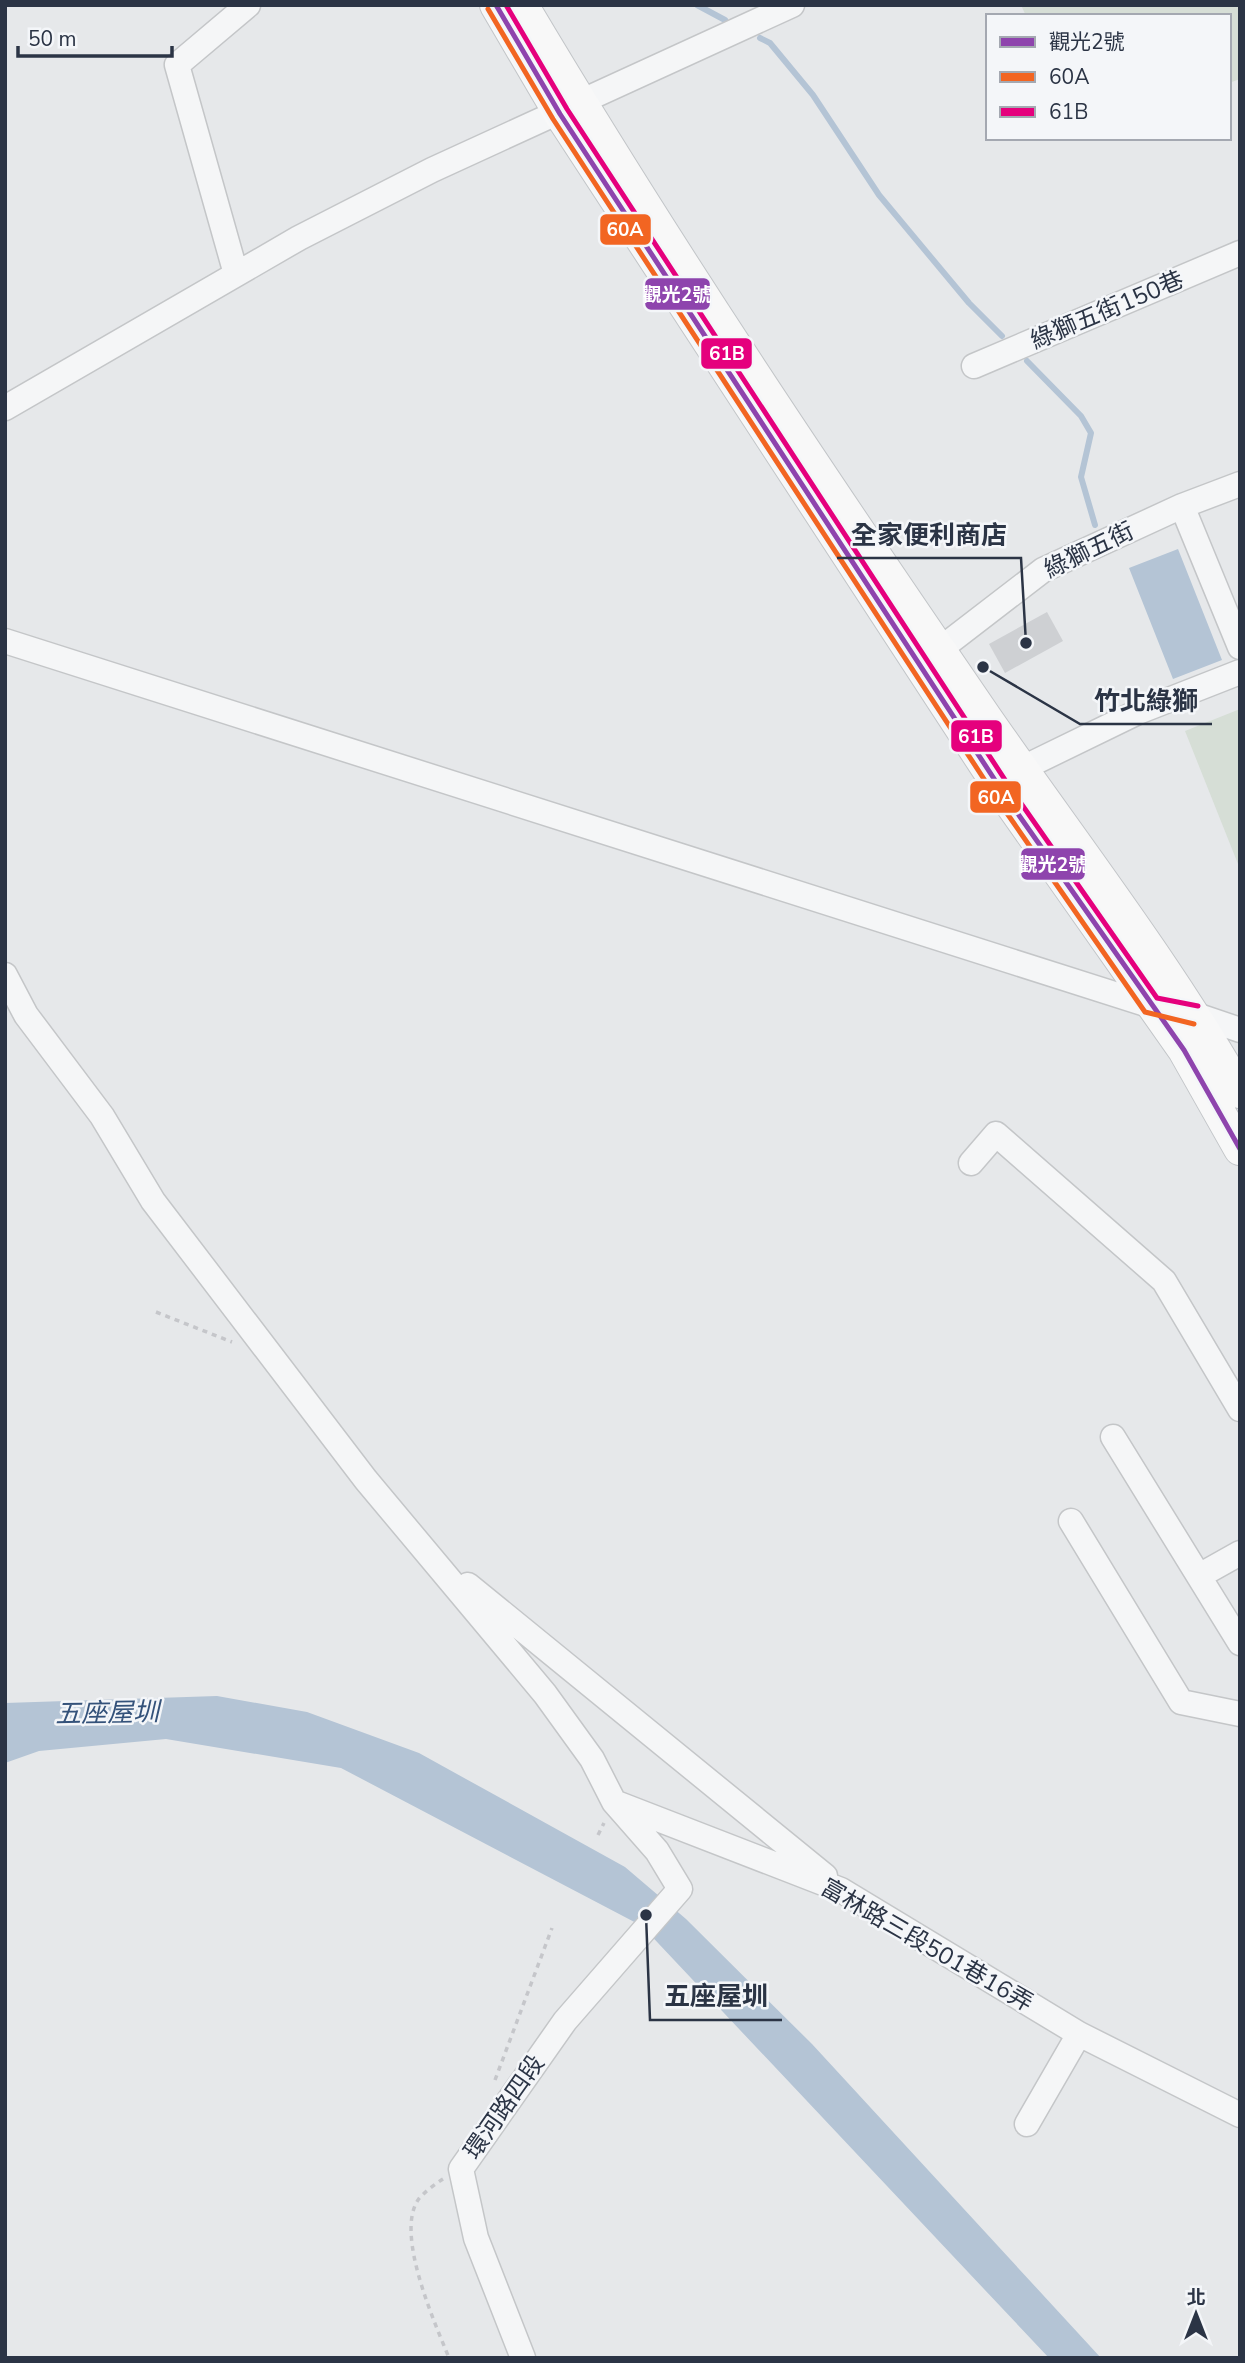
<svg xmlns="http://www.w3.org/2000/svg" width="1245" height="2363" font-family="'Nunito Sans','Noto Sans TC',sans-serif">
<rect width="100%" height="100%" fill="#e6e8ea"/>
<path fill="#d6ded6" d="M 1021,5 L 1240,5 L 1240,79 L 1229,83 L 1229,16 L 1026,16 Z
M 1240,709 L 1240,869 L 1185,731 Z"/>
<path fill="#b4c4d5" d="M 1178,549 L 1222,660 L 1173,679 L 1129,568 Z
M 217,1696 L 307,1712 L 419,1753 L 625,1867 L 686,1919 L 812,2044 L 1101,2358 L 1049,2358 L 642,1926 L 341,1768 L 166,1739 L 39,1751 L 5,1763 L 5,1703 Z"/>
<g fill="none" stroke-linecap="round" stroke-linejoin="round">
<path stroke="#b4c4d5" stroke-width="6" d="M 697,5 L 725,20
M 760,38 L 770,43 L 813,95 L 879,195 L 969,303 L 1002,336
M 1027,361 L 1081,416 L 1091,433 L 1081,477 L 1095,525"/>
</g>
<path fill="#ced0d3" d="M 1047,612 L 1063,641 L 1005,673 L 989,644 Z"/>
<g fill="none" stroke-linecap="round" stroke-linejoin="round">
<defs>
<path id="minor" d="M 236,274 L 177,65 L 248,5
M 974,366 L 1240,253
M 5,408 L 299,238 L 432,170 L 792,5
M 1182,506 L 1240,647
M 5,641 L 1152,1006 L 1196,1015 L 1240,1030
M 926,660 L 1043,570 L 1182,506 L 1240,484
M 1021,769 L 1138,712 L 1240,672
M 5,975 L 26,1015 L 102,1116 L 153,1201 L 366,1480 L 545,1694 L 592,1759 L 614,1802 L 657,1851 L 680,1889 L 565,2021 L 461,2169 L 476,2238 L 523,2358
M 971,1163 L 996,1134 L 1164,1281 L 1240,1409
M 1113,1437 L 1240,1643
M 1071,1521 L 1181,1702 L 1240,1714
M 1199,1576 L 1240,1553
M 468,1585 L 825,1876
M 619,1804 L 841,1890 L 1079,2034 L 1240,2115
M 1027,2124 L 1079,2034"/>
<path id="major" d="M 496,5 L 560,114 L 1004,794 L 1184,1050 L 1240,1149
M 522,5 C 667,249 826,485 986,718 C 1072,842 1165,961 1240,1092"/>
</defs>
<use href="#minor" stroke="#c4c6c8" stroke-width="27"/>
<use href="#major" stroke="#c2c5c8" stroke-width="34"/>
<path stroke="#c5c6ca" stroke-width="3.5" stroke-dasharray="5 5" stroke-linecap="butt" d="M 156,1312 L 232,1342
M 598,1835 L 604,1823
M 495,2080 L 552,1928
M 443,2179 C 435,2184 423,2193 418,2200 C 395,2235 435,2323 449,2358"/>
<use href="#minor" stroke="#f5f6f7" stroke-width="24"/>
<use href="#major" stroke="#f8f8f8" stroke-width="32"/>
<defs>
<path id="bus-1" d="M 496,5 L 560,114 L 1004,794 L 1184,1050 L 1240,1149"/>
<path id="bus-2" d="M 488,9 L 553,119 L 997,799 L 1145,1012 L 1194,1024"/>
<path id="bus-3" d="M 506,5 L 567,109 L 1011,789 L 1157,998 L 1198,1006"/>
</defs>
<use href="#bus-1" stroke="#f4f6f9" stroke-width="10"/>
<use href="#bus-2" stroke="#f4f6f9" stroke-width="10"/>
<use href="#bus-3" stroke="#f4f6f9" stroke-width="10"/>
<use href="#bus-1" stroke="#8e44ad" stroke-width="5"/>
<use href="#bus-2" stroke="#f26522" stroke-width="5"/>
<use href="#bus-3" stroke="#e5007d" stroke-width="5"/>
</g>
<g text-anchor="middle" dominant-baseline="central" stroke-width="5" stroke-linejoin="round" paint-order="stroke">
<g font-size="24" fill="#2b3445" stroke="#f4f6f9">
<text transform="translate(1107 310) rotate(-23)">綠獅五街150巷</text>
<text transform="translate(1089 550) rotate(-26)">綠獅五街</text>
<text transform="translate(927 1945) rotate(30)">富林路三段501巷16弄</text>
<text transform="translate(504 2107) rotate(-55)">環河路四段</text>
</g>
<g font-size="26" font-style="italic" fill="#34527a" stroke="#f4f6f9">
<text transform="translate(107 1713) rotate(-1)">五座屋圳</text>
</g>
</g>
<path fill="none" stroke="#2b3445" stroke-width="2.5" d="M1026 643L1021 558H837M983 667L1080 724H1212M646 1915L650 2020H782"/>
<g fill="#2b3445" stroke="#f4f6f9" stroke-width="2.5">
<circle cx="1026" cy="643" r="7"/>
<circle cx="983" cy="667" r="7"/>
<circle cx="646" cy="1915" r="7"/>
</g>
<g font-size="26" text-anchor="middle" font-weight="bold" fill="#2b3445" stroke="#f4f6f9" stroke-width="5" stroke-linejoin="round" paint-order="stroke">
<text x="929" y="544">全家便利商店</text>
<text x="1146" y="710">竹北綠獅</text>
<text x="716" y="2005">五座屋圳</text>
</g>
<g stroke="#f4f6f9" stroke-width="2.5">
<rect x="599" y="213" width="53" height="33" rx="7" fill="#f26522"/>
<rect x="644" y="277" width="67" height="34" rx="7" fill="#8e44ad"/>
<rect x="700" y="337" width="53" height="33" rx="7" fill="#e5007d"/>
<rect x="950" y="719" width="53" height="34" rx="7" fill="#e5007d"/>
<rect x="969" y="780" width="53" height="34" rx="7" fill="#f26522"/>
<rect x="1020" y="847" width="66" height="34" rx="7" fill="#8e44ad"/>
</g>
<g font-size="19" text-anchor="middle" font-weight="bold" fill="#fff">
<text x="625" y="236">60A</text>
<text x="677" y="301">觀光2號</text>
<text x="727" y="360">61B</text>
<text x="976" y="743">61B</text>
<text x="996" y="804">60A</text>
<text x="1053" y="871">觀光2號</text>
</g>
<rect width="1245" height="2363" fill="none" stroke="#2b3445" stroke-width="14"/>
<rect x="986" y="14" width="245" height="126" fill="#f4f6f9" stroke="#a4a8b1" stroke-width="2"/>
<rect x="1000" y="37" width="35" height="10" fill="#8e44ad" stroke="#a4a8b1" stroke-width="2"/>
<text x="1049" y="49" font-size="21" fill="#2b3445">觀光2號</text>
<rect x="1000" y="72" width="35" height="10" fill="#f26522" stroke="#a4a8b1" stroke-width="2"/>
<text x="1049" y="84" font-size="21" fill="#2b3445">60A</text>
<rect x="1000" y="107" width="35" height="10" fill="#e5007d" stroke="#a4a8b1" stroke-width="2"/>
<text x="1049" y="119" font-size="21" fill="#2b3445">61B</text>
<g transform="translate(1196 2314)" stroke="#f4f6f9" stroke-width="5" paint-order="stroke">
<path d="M0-5L12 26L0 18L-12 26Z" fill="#2b3445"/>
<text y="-10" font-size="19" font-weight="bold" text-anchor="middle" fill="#2b3445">北</text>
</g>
<path d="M18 46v10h154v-10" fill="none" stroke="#2b3445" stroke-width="3.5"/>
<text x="28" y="46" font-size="21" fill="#2b3445" stroke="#f4f6f9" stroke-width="5" paint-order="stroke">50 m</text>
</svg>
